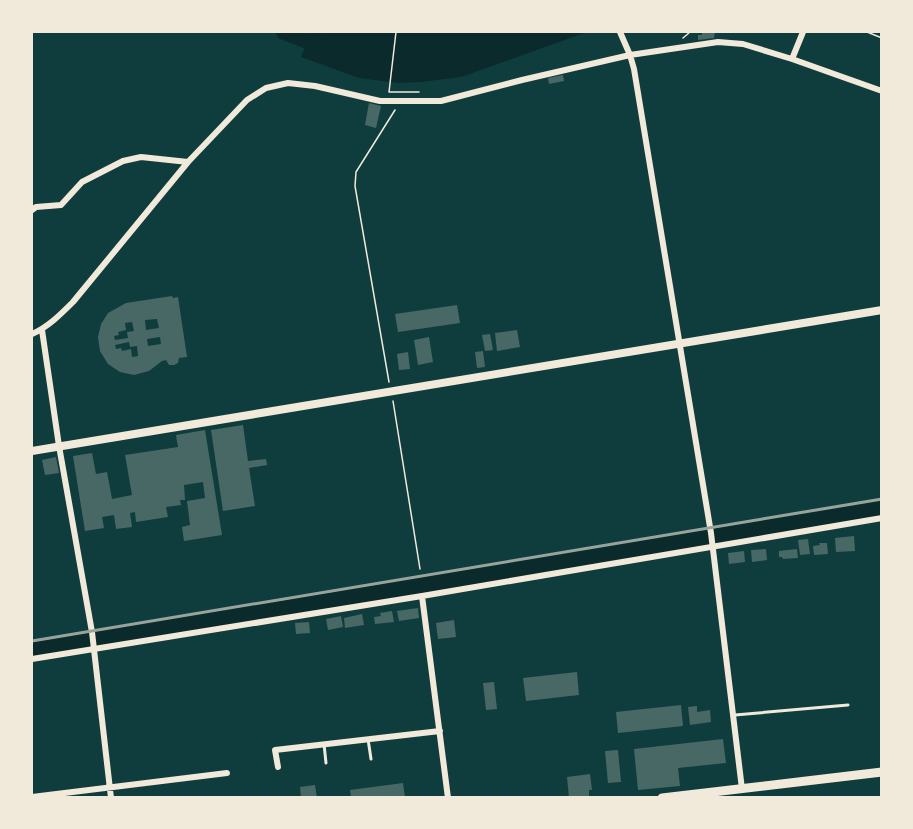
<svg xmlns="http://www.w3.org/2000/svg" width="913" height="829" font-family="'Archivo Narrow',sans-serif">
<rect width="100%" height="100%" fill="#0f3d3e"/>
<path fill="#0a2a2b" d="M 312,32 L 587,32 L 461,77 L 421,82 L 398,83 L 359,78 L 301,57 Z"/>
<g fill="none" stroke-linecap="round" stroke-linejoin="round">
<path stroke="#0a2a2b" stroke-width="16" d="M 284,32 L 329,49
M 32,650 L 882,509"/>
</g>
<path fill="#486865" fill-rule="evenodd" d="M 702,32 L 715,32 L 714,38 L 698,40 L 698,35 L 702,35 Z
M 563,75 L 564,81 L 549,84 L 548,78 Z
M 369,103 L 381,106 L 376,128 L 365,125 Z
M 172,296 L 173,298 L 178,297 L 187,357 L 179,358 L 178,363 L 174,365 L 169,365 L 166,360 L 162,361 L 149,371 L 134,375 L 120,372 L 108,364 L 100,351 L 98,337 L 101,324 L 108,313 L 126,303 ZM 157,319 L 159,328 L 146,330 L 145,320 ZM 132,322 L 134,331 L 127,332 L 128,338 L 115,340 L 114,336 L 119,335 L 118,332 L 126,330 L 125,323 ZM 160,337 L 161,344 L 148,346 L 147,339 ZM 129,342 L 130,347 L 137,346 L 138,356 L 132,357 L 131,349 L 122,351 L 121,348 L 116,349 L 115,345 Z
M 457,305 L 460,323 L 398,332 L 395,314 Z
M 517,330 L 520,347 L 497,351 L 495,333 Z
M 490,334 L 493,350 L 485,351 L 482,335 Z
M 429,337 L 433,362 L 418,365 L 414,340 Z
M 483,351 L 485,367 L 477,368 L 475,352 Z
M 408,352 L 410,369 L 399,370 L 397,354 Z
M 243,425 L 248,461 L 266,459 L 267,465 L 249,468 L 255,506 L 223,511 L 211,430 Z
M 205,430 L 222,535 L 184,541 L 182,527 L 190,525 L 187,501 L 205,498 L 203,482 L 184,485 L 185,500 L 180,500 L 181,505 L 166,507 L 168,517 L 136,522 L 135,512 L 130,513 L 132,527 L 116,529 L 114,515 L 102,517 L 104,528 L 85,531 L 73,456 L 92,453 L 96,474 L 107,472 L 112,499 L 132,495 L 125,455 L 178,447 L 176,435 Z
M 56,457 L 59,473 L 45,475 L 42,460 Z
M 854,536 L 855,551 L 836,552 L 835,538 Z
M 808,539 L 810,554 L 800,555 L 798,540 Z
M 819,543 L 827,543 L 828,554 L 814,555 L 813,546 L 820,545 Z
M 766,549 L 767,560 L 752,562 L 751,550 Z
M 797,549 L 798,558 L 783,559 L 782,557 L 779,557 L 779,551 Z
M 744,551 L 745,562 L 729,564 L 728,553 Z
M 418,608 L 419,618 L 399,621 L 397,611 Z
M 392,611 L 394,622 L 375,624 L 374,617 L 381,616 L 380,613 Z
M 362,614 L 364,625 L 345,628 L 344,618 Z
M 341,616 L 343,627 L 328,630 L 326,619 Z
M 454,620 L 456,637 L 438,639 L 436,623 Z
M 309,622 L 310,633 L 296,634 L 295,623 Z
M 577,672 L 579,695 L 526,701 L 523,678 Z
M 494,682 L 497,709 L 486,710 L 483,683 Z
M 681,705 L 683,726 L 618,733 L 616,712 Z
M 697,706 L 697,712 L 710,710 L 711,722 L 690,725 L 688,707 Z
M 723,739 L 726,763 L 678,768 L 680,786 L 638,790 L 634,749 Z
M 618,750 L 621,782 L 608,783 L 605,751 Z
M 590,774 L 592,790 L 589,790 L 589,796 L 569,798 L 567,777 Z
M 403,783 L 405,798 L 351,798 L 350,790 Z
M 315,785 L 317,798 L 301,798 L 300,787 Z"/>
<g fill="none" stroke-linecap="round" stroke-linejoin="round">
<path stroke="#f1e9da" stroke-width="1.5" d="M 396,32 L 389,92 L 419,92
M 867,32 L 882,38
M 683,38 L 690,32
M 389,382 L 355,186 L 356,172 L 395,110
M 393,401 L 420,569"/>
<path stroke="#f1e9da" stroke-width="3" d="M 735,715 L 848,705
M 368,739 L 371,759
M 324,744 L 326,763"/>
<path stroke="#f1e9da" stroke-width="6" d="M 620,32 L 630,55 L 634,69 L 711,533 L 742,789
M 792,59 L 803,32
M 32,210 L 36,207 L 61,205 L 82,182 L 123,161 L 141,157 L 188,162
M 42,330 L 59,446 L 92,632 L 111,798
M 32,334 C 48,327 60,315 73,302 L 188,162 L 247,100 L 266,88 L 288,83 L 315,86 L 380,101 L 441,101 L 522,80 L 630,55 L 718,42 L 743,44 L 792,59 L 882,91
M 422,596 L 448,798
M 32,659 L 422,596 L 882,518
M 278,767 L 275,750 L 440,731
M 32,797 L 227,773"/>
<path stroke="#f1e9da" stroke-width="8" d="M 32,451 L 882,310"/>
<path stroke="#f1e9da" stroke-width="9" d="M 662,798 L 882,772"/>
<path stroke="#97a49c" stroke-width="3" d="M 32,641 L 882,499"/>
</g>
<rect width="913" height="829" fill="none" stroke="#f1e9da" stroke-width="66"/>
</svg>
